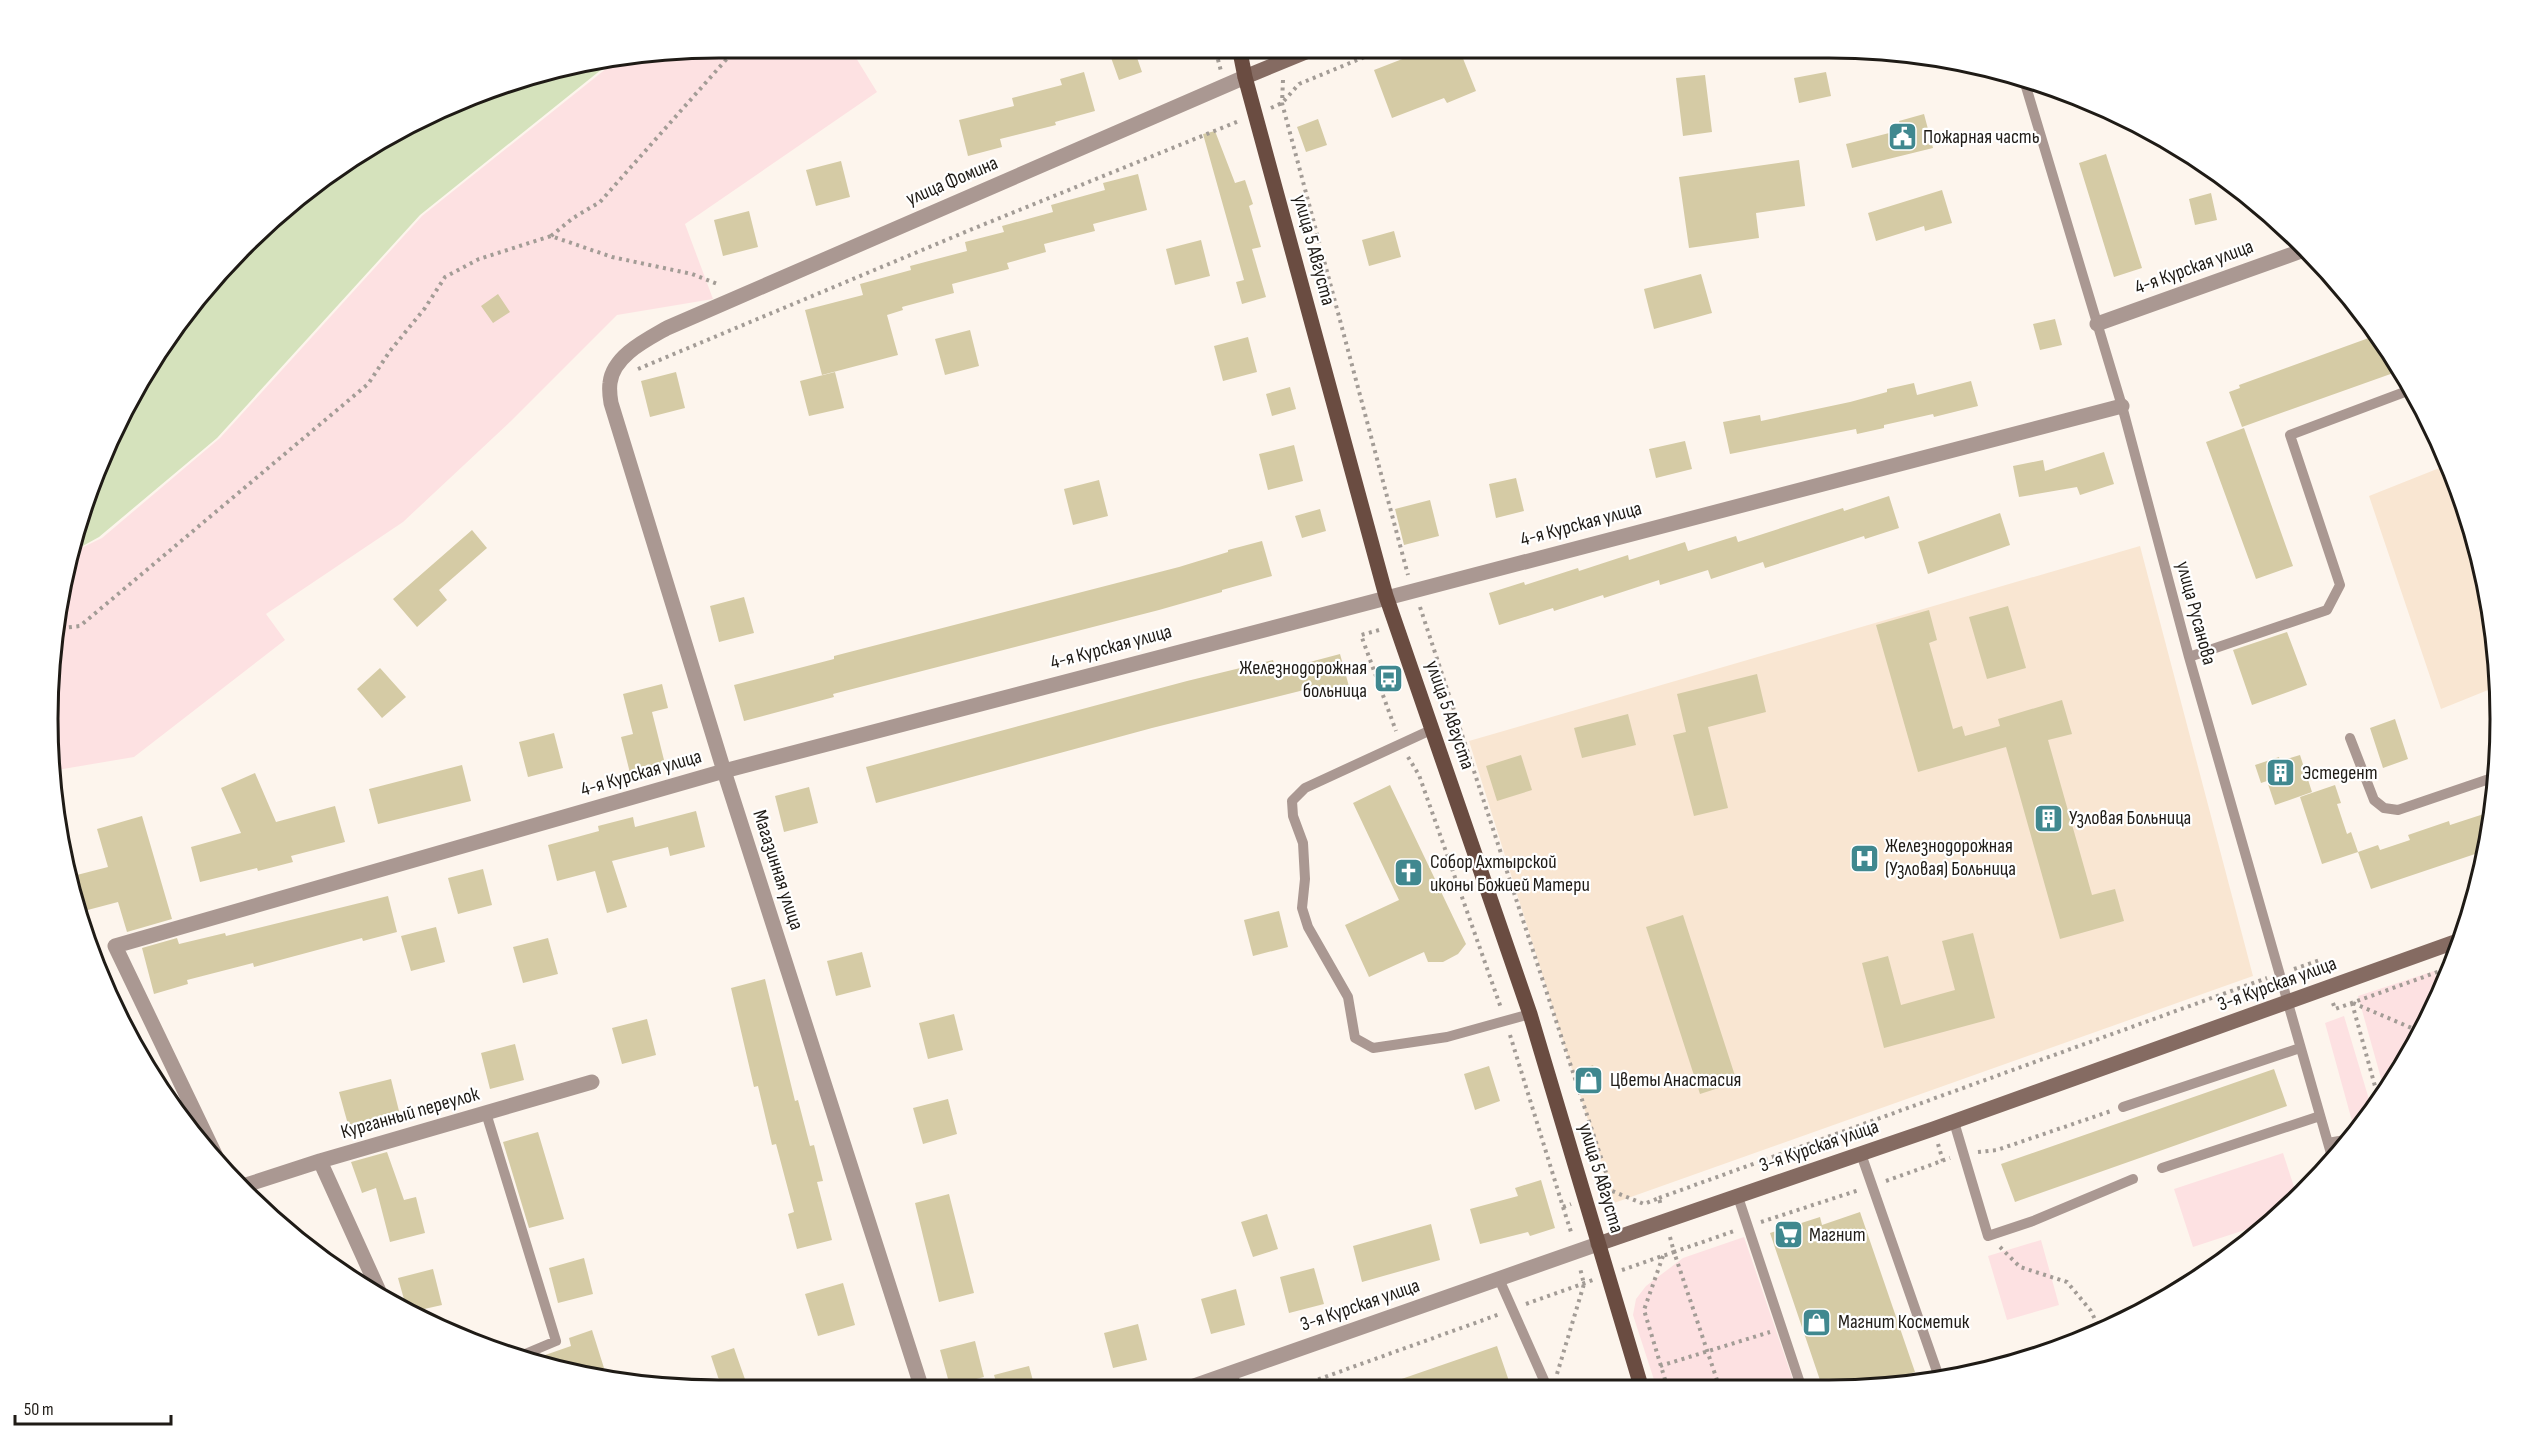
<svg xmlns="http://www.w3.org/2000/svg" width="2548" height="1439" font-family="'Sofia Sans Condensed',sans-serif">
<rect width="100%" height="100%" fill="#fdf5ed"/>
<path fill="#f9e6d2" d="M 2447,465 L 2477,546 L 2499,676 L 2498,686 L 2441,709 L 2369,496 Z
M 2140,546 L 2253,976 L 1614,1203 L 1469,741 Z"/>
<path fill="#fde1e2" d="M 853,53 L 877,92 L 685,224 L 713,299 L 617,315 L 511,421 L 403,522 L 266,614 L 285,640 L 134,757 L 51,771 L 54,632 L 69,554 L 102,538 L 220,438 L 422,216 L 622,56 L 632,54 Z
M 2434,971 L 2440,989 L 2410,1056 L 2384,1089 L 2358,996 Z
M 2344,1016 L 2371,1106 L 2362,1118 L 2352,1121 L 2325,1023 Z
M 2283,1153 L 2298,1199 L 2269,1222 L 2193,1247 L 2174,1189 Z
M 1744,1237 L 1795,1386 L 1656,1386 L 1633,1315 L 1636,1299 L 1646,1286 L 1683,1258 Z
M 2041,1240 L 2059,1305 L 2007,1320 L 1988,1256 Z"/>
<path fill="#d5e2bc" d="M 617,57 L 420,215 L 217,438 L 99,537 L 70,553 L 117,423 L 161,346 L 244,245 L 311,187 L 422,117 L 504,84 Z"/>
<path fill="#d5cba5" d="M 1423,51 L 1460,51 L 1476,91 L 1447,103 L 1444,98 L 1392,118 L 1374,70 Z
M 1109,52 L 1135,52 L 1142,72 L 1119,80 Z
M 1084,72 L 1095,111 L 1055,122 L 1056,125 L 1000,139 L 1002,147 L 968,156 L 959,120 L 1014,106 L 1012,98 L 1062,85 L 1060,79 Z
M 1826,72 L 1831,96 L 1799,103 L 1794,78 Z
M 1705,75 L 1712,132 L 1683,136 L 1676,78 Z
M 1924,114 L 1933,148 L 1852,168 L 1846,144 L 1901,130 L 1899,121 Z
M 1318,119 L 1327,145 L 1306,152 L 1297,127 Z
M 1215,131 L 1235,183 L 1245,180 L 1253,204 L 1249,206 L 1261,247 L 1252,249 L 1266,297 L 1242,304 L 1236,282 L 1244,280 L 1203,134 Z
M 2106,154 L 2142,268 L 2114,277 L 2079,163 Z
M 1799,160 L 1805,206 L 1756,213 L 1759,238 L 1689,248 L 1679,177 Z
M 841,161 L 850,197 L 816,206 L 806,170 Z
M 1138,174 L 1147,210 L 1093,224 L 1095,231 L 1044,244 L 1046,252 L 1007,263 L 1009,269 L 952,284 L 954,293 L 902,307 L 903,310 L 887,315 L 898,355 L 822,375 L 805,310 L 863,295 L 860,284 L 911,270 L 910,266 L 967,251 L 965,242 L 1004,232 L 1002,226 L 1053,212 L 1051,205 L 1105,190 L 1103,183 Z
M 1942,190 L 1952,223 L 1925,231 L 1924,226 L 1876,241 L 1868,213 Z
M 2211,193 L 2217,220 L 2195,225 L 2189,199 Z
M 749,211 L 758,247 L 723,256 L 714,220 Z
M 1394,231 L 1401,257 L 1369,266 L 1362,240 Z
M 1201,240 L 1210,276 L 1175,285 L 1166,249 Z
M 1701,274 L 1712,313 L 1654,329 L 1644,289 Z
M 498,294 L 510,312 L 493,323 L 481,306 Z
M 2055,319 L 2062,345 L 2040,350 L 2033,324 Z
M 970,330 L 979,366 L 945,375 L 935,339 Z
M 2377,335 L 2399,371 L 2242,427 L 2229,392 L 2240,388 L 2239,385 Z
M 1248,337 L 1257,372 L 1223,381 L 1214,346 Z
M 676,372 L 685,408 L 650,417 L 641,381 Z
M 835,372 L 844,408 L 809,416 L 800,381 Z
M 1971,381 L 1978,406 L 1934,417 L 1933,414 L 1884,425 L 1884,428 L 1857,434 L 1856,429 L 1730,454 L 1723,422 L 1760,415 L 1761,421 L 1850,402 L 1887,392 L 1887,389 L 1914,383 L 1917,395 Z
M 1290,387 L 1296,409 L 1272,416 L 1266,394 Z
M 2244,428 L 2293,566 L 2256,579 L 2206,442 Z
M 1685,441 L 1692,469 L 1656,478 L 1649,449 Z
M 1294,445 L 1303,481 L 1268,490 L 1259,454 Z
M 2104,452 L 2114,484 L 2080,495 L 2077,487 L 2019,497 L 2013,466 L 2043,460 L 2045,471 Z
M 1516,478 L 1524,511 L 1496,518 L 1489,484 Z
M 1099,480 L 1108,516 L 1073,525 L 1064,489 Z
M 1889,496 L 1899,528 L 1865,539 L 1864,536 L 1765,568 L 1763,562 L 1711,579 L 1708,570 L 1660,585 L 1659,580 L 1604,598 L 1603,595 L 1554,611 L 1553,608 L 1499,625 L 1489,593 L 1524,582 L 1525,585 L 1578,568 L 1579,571 L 1628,555 L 1629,560 L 1685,542 L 1688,551 L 1736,536 L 1738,542 L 1843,508 L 1844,511 Z
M 1430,500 L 1439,536 L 1404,545 L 1395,509 Z
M 1320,509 L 1326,531 L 1302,538 L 1295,516 Z
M 2000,513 L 2010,545 L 1928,574 L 1918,542 Z
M 472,530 L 487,548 L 439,590 L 447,600 L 417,627 L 393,599 Z
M 1262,541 L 1272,576 L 1222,590 L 1222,592 L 1159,610 L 833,694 L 834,697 L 744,721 L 734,685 L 834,659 L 834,656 L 1179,567 L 1228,552 L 1228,550 Z
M 744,597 L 754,633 L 719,642 L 710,606 Z
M 2008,606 L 2026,668 L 1987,679 L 1969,617 Z
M 1929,610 L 1937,640 L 1929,643 L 1953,729 L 1962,726 L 1965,736 L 2000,726 L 1998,719 L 2062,700 L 2072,734 L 2048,740 L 2092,895 L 2115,889 L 2124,921 L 2060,939 L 2006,747 L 1918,772 L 1876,625 Z
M 2287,632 L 2307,685 L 2252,705 L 2233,650 Z
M 1340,654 L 1350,690 L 1315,699 L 1312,688 L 1152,728 L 876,803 L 866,767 L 1187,681 L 1273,660 L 1276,671 Z
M 380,668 L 406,697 L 382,718 L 357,689 Z
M 1757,674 L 1766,712 L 1708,727 L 1728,808 L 1694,816 L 1673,735 L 1686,732 L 1677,694 Z
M 662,684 L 668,708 L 652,712 L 665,764 L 630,773 L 621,737 L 633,734 L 623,694 Z
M 1628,714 L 1636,745 L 1582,758 L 1574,728 Z
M 2395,719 L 2408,759 L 2383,768 L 2370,728 Z
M 554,733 L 563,768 L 528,777 L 519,742 Z
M 1521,755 L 1532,790 L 1497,801 L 1486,766 Z
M 2300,755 L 2312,792 L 2275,805 L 2267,781 L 2261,783 L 2255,765 L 2279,757 L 2280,761 Z
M 462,765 L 471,801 L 378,824 L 369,789 Z
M 255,773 L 276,822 L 335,806 L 345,842 L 291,856 L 293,862 L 258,871 L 257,868 L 200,882 L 191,847 L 241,833 L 221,788 Z
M 1390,785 L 1466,944 L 1458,954 L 1443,962 L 1428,962 L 1424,952 L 1369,977 L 1345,925 L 1399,900 L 1353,803 Z
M 2335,785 L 2341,803 L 2337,804 L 2347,834 L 2351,832 L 2358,852 L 2322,864 L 2300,797 Z
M 809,787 L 818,823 L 784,832 L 775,796 Z
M 696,811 L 705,847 L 670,856 L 668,847 L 612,861 L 627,907 L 607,913 L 595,871 L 557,881 L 548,845 L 599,831 L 598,826 L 633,817 L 635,827 Z
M 2493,811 L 2484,851 L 2371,889 L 2358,852 L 2378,845 L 2380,850 L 2410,840 L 2408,835 L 2449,821 L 2450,825 Z
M 142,816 L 172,919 L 127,932 L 118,902 L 80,912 L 69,877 L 108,867 L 97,829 Z
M 483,869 L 492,905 L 458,914 L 448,878 Z
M 388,896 L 397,932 L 363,941 L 362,938 L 254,967 L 253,963 L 187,980 L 188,984 L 154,994 L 142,948 L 177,938 L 179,944 L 225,933 L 226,936 Z
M 1279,911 L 1288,947 L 1253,956 L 1244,920 Z
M 1683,915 L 1737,1082 L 1700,1094 L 1646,927 Z
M 436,927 L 445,962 L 411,971 L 401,936 Z
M 1973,933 L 1995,1018 L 1884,1048 L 1862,963 L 1888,956 L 1901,1005 L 1955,990 L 1942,941 Z
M 548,938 L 558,974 L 523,983 L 513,947 Z
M 862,952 L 871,987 L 836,996 L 827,961 Z
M 765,979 L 795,1101 L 798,1100 L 810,1146 L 814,1145 L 823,1181 L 817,1182 L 832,1240 L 797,1249 L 788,1214 L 794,1212 L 776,1144 L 772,1145 L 758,1086 L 754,1087 L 731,988 Z
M 954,1014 L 963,1050 L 928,1059 L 919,1023 Z
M 647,1019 L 656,1055 L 622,1064 L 612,1028 Z
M 515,1044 L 524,1080 L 490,1089 L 481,1053 Z
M 1593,1065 L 1602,1089 L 1584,1095 L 1576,1072 Z
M 1489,1066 L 1500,1101 L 1475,1110 L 1464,1074 Z
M 2274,1069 L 2287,1106 L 2015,1202 L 2001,1164 Z
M 391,1079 L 400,1115 L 349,1128 L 339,1092 Z
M 948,1099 L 957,1134 L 923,1144 L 913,1108 Z
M 538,1132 L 564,1219 L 529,1228 L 503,1142 Z
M 387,1152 L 404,1200 L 416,1197 L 425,1233 L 390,1242 L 376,1188 L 362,1193 L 351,1162 Z
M 1541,1180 L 1555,1228 L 1530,1236 L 1528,1232 L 1480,1244 L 1470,1209 L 1518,1196 L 1515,1188 Z
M 949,1194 L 974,1293 L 939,1302 L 915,1203 Z
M 1860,1212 L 1915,1372 L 1875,1385 L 1822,1386 L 1770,1233 L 1820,1217 L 1822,1225 Z
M 1267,1214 L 1278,1249 L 1253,1257 L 1241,1222 Z
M 1431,1224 L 1440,1260 L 1362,1282 L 1353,1246 Z
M 584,1258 L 593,1294 L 558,1303 L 549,1268 Z
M 1314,1268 L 1324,1304 L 1289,1313 L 1280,1277 Z
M 433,1269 L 442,1305 L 411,1312 L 407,1310 L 398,1278 Z
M 843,1283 L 855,1325 L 818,1336 L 805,1294 Z
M 1236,1289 L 1245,1325 L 1211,1334 L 1201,1299 Z
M 1138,1324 L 1147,1360 L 1113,1368 L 1104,1333 Z
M 592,1330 L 604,1368 L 584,1374 L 545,1368 L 528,1361 L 571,1346 L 569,1338 Z
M 975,1341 L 984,1377 L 950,1386 L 940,1350 Z
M 1497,1346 L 1511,1387 L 1388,1387 L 1387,1384 Z
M 734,1348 L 747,1385 L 735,1389 L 722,1389 L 711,1356 Z
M 1029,1366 L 1035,1388 L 998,1388 L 994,1375 Z"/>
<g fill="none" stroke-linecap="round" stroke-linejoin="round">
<path stroke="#a39c96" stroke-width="4" stroke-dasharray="3 4.5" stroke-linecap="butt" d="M 1216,52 L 1221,71
M 1283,80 L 1282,103 L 1408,575
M 1271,108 L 1282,103 L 1299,84 L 1379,51
M 551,236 L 573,218 L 600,202 L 732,53
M 638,369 L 970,230 L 1239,121
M 1420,607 L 1612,1191 L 1644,1204 L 1659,1198 L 1661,1206
M 54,629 L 80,626 L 368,384 L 390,351 L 425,308 L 445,277 L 479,259 L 551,236 L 612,257 L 692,274 L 720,285
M 1379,630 L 1361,635 L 1396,731
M 1408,757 L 1419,775 L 1501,1008
M 2294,969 L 2320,960 L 2324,973
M 2333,1003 L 2335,1009 L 2443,970
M 2352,1003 L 2378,1097
M 2353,1003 L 2421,1032
M 1510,1035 L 1563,1207 L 1571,1204
M 1938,1144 L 1943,1161
M 1978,1152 L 1997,1150 L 2111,1111
M 1886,1181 L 1950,1158
M 1659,1198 L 2267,978
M 1563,1207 L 1572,1235
M 1761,1222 L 1859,1190
M 1670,1237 L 1674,1252 L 1734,1231
M 2000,1247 L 2020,1267 L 2067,1282 L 2091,1311 L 2099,1328
M 1663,1256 L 1644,1310 L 1667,1386
M 1622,1270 L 1674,1252 L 1719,1386
M 1526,1304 L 1593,1280
M 1660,1366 L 1770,1332
M 1557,1374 L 1584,1284 L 1580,1268
M 1297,1387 L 1500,1314"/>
<path stroke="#aa9892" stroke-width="10" d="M 2024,80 L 2122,406 L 2189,657 L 2332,1157
M 2189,657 L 2327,610 L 2340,585 L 2290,435 L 2410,390
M 1433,729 L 1305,788 L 1292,801 L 1293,816 L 1303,843 L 1305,879 L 1302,908 L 1308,927 L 1348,997 L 1355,1038 L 1373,1048 L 1447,1037 L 1530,1014
M 2350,738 L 2374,800 L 2384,808 L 2398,810 L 2495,777
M 2448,944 L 2453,960
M 2123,1107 L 2300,1048
M 486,1113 L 556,1341 L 518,1357
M 1954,1122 L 1988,1236 L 2033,1221 L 2133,1179
M 2328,1143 L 2345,1140
M 1861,1154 L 1940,1380
M 2162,1168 L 2320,1116
M 1738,1197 L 1801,1386
M 1499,1279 L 1547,1387
M 1232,1372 L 1237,1388"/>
<path stroke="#aa9892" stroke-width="15" d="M 2097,324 L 2304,250
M 320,1161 L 383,1300
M 222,1169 L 115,946 L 724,771 L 2122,406
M 240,1187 L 320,1161 L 592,1082
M 1188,1388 L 1598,1244
M 922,1389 L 724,771 L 611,403 C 610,397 609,390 610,383 C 613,356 646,340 667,328 L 1245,77"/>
<path stroke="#856b62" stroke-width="15" d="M 1245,77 L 1308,51
M 1598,1244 L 1933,1129 L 2463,939"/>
<path stroke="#6a4c41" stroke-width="15" d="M 1240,52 L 1245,77 L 1386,596 L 1530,1014 L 1641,1386"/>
</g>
<defs>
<symbol id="civic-square" viewBox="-11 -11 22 22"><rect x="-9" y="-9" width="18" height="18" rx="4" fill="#40888f" stroke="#fff"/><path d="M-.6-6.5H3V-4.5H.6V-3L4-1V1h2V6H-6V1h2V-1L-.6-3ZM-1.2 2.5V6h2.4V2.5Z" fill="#fff"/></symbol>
<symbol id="bus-square" viewBox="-11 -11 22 22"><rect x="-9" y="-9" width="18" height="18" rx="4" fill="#40888f" stroke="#fff"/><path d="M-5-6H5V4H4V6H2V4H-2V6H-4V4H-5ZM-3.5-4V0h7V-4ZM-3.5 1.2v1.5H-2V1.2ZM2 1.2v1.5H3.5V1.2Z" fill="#fff"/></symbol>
<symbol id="building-square" viewBox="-11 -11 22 22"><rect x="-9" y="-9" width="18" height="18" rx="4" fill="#40888f" stroke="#fff"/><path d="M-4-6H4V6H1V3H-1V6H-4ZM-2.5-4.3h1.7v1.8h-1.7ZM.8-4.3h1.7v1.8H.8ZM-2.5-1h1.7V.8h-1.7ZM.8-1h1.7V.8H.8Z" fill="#fff"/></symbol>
<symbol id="hospital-square" viewBox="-11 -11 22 22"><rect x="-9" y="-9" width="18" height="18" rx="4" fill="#40888f" stroke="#fff"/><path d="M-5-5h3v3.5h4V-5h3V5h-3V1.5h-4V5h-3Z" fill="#fff"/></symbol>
<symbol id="church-square" viewBox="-11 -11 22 22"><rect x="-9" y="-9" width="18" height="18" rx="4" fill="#40888f" stroke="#fff"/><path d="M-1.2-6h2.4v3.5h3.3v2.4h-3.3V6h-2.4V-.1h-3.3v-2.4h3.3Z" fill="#fff"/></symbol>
<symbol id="shop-square" viewBox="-11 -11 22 22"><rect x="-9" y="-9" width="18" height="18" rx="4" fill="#40888f" stroke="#fff"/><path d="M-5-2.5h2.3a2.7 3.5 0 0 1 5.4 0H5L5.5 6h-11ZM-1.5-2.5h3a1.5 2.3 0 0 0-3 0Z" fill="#fff"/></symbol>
<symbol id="supermarket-square" viewBox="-11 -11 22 22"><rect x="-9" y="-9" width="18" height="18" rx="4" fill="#40888f" stroke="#fff"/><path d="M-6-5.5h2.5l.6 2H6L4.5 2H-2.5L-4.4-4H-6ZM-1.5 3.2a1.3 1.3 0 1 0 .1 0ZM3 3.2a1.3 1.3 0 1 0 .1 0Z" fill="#fff"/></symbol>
</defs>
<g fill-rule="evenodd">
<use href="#civic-square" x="1886" y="120" width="33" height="33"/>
<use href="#bus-square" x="1372" y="662" width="33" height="33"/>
<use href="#building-square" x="2264" y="756" width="33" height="33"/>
<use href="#building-square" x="2032" y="802" width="33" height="33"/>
<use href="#hospital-square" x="1848" y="842" width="33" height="33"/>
<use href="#church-square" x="1392" y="856" width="33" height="33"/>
<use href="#shop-square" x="1572" y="1064" width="33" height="33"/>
<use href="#supermarket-square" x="1772" y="1218" width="33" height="33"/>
<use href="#shop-square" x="1800" y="1306" width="33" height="33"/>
</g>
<g text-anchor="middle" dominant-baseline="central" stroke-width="4.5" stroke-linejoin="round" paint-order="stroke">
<g font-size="20" fill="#1f1b16" stroke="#fff" text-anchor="start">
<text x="1923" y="137">Пожарная часть</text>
<text x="1367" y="668" text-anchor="end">Железнодорожная<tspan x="1367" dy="23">больница</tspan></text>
<text x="2302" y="773">Эстедент</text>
<text x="2069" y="818">Узловая Больница</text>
<text x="1885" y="846">Железнодорожная<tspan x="1885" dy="23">(Узловая) Больница</tspan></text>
<text x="1430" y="862">Собор Ахтырской<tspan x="1430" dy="23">иконы Божией Матери</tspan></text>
<text x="1610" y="1080">Цветы Анастасия</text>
<text x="1809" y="1235">Магнит</text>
<text x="1838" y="1322">Магнит Косметик</text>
</g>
<g font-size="20" fill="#1f1b16" stroke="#fff">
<text transform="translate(952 181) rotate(-23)">улица Фомина</text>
<text transform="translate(1314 250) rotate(75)">улица 5 Августа</text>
<text transform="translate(2194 267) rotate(-20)">4-я Курская улица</text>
<text transform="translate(1581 524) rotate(-15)">4-я Курская улица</text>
<text transform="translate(2196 613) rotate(75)">улица Русанова</text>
<text transform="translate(1111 647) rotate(-15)">4-я Курская улица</text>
<text transform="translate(1450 715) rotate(71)">улица 5 Августа</text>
<text transform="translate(641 773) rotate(-16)">4-я Курская улица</text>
<text transform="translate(778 870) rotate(72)">Магазинная улица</text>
<text transform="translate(2277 984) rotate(-20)">3-я Курская улица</text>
<text transform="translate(410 1113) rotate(-16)">Курганный переулок</text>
<text transform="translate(1819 1146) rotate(-19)">3-я Курская улица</text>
<text transform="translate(1601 1178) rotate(73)">улица 5 Августа</text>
<text transform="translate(1360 1305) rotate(-19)">3-я Курская улица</text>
</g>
</g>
<path d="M0 0H2548V1439H0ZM719 58H1829A661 661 0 0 1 2490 719V719A661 661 0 0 1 1829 1380H719A661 661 0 0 1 58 719V719A661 661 0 0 1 719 58Z" fill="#fff" fill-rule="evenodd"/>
<path fill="none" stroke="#1f1b16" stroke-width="3" d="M719 58H1829A661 661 0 0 1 2490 719V719A661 661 0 0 1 1829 1380H719A661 661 0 0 1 58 719V719A661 661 0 0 1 719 58Z"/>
<path d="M15 1415v9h156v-9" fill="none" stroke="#1f1b16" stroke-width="3"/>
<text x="24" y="1415" font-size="18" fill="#1f1b16" stroke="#ffffff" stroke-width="4.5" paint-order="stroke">50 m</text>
</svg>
